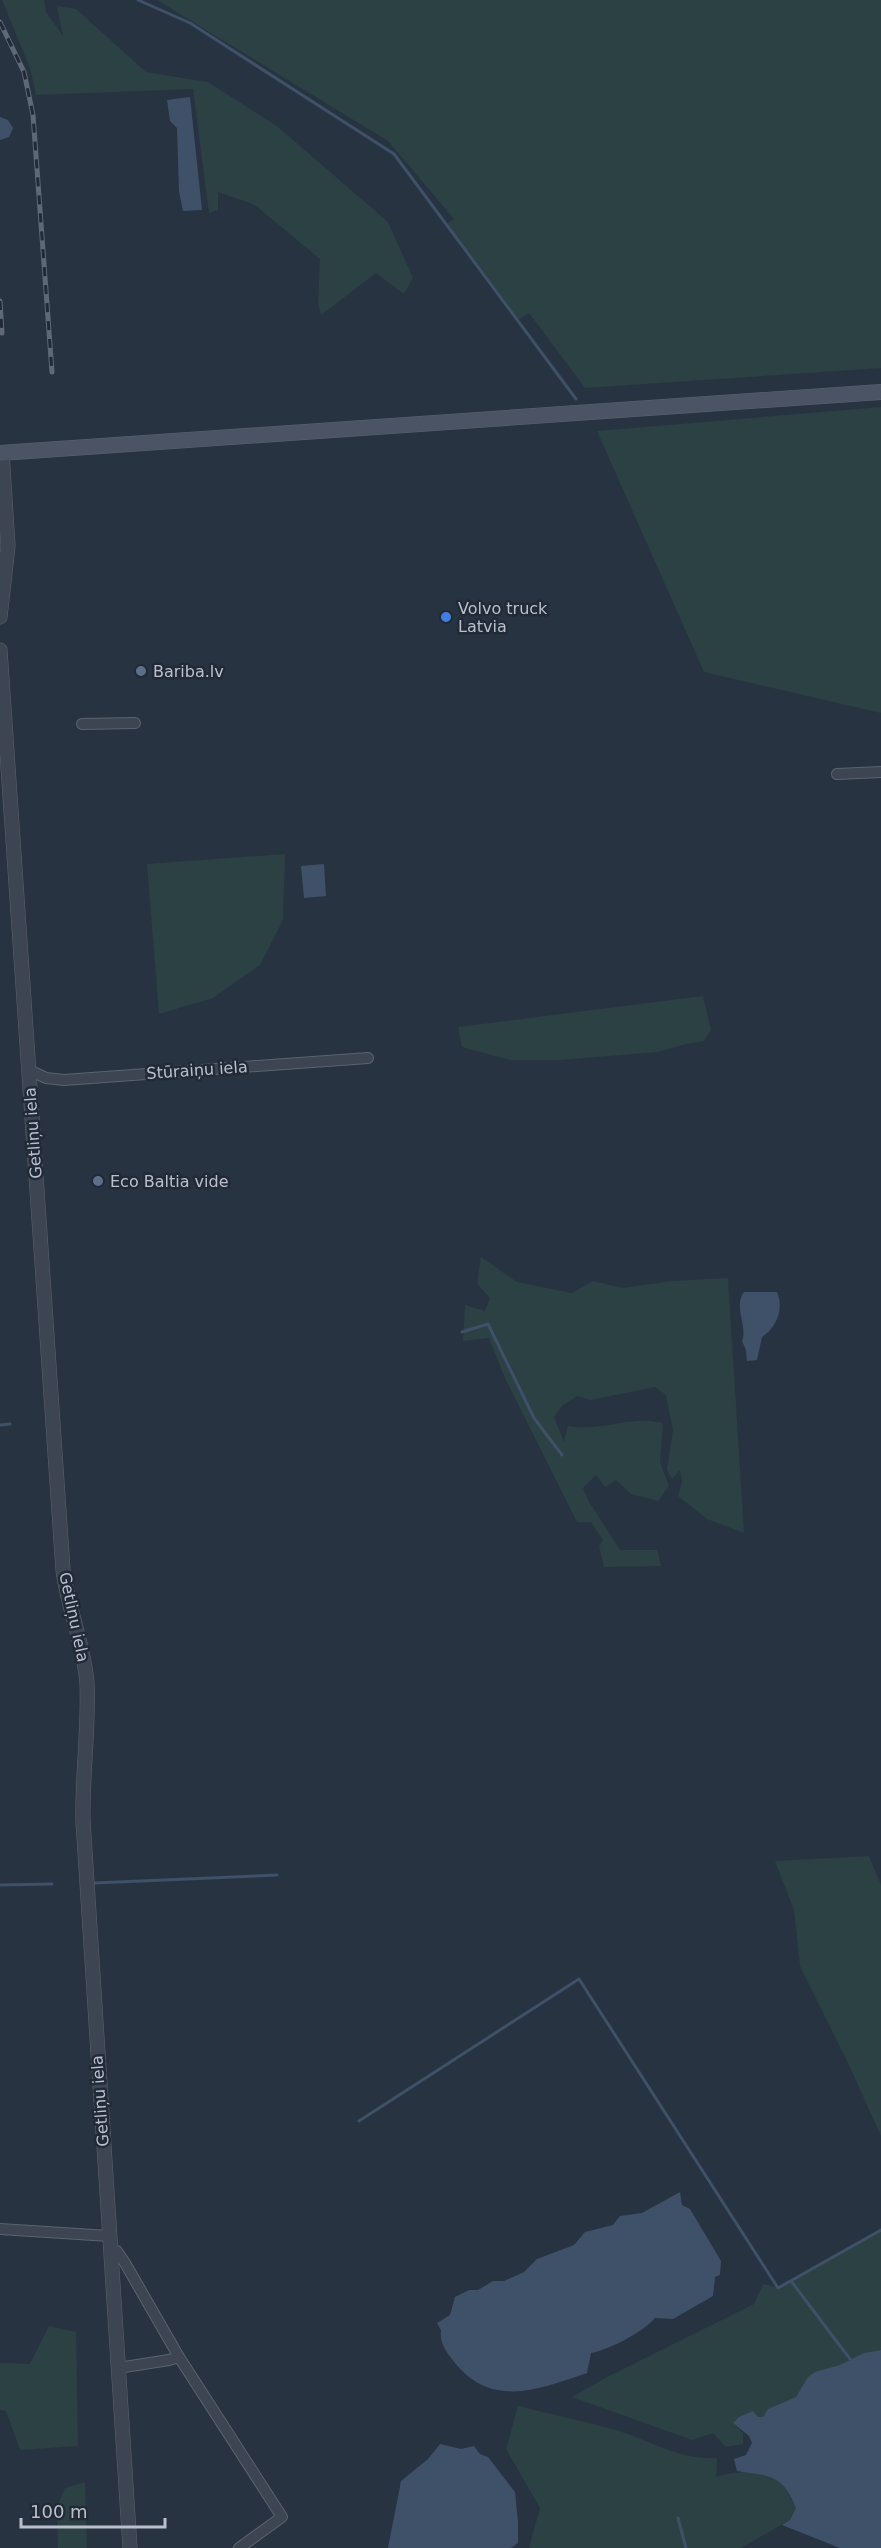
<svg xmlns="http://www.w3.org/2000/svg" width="881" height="2548" font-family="'DejaVu Sans',sans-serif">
<rect width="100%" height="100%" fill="#283341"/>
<path fill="#2b4143" d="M 2,0 L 44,0 L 46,12 L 63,36 L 57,6 L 76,9 L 146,72 L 208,82 L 278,127 L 388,222 L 413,278 L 404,294 L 376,273 L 321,315 L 318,303 L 320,259 L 255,205 L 218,192 L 218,210 L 209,213 L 193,89 L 36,95 L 30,68 Z
M 157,0 L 881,0 L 881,368 L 585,388 L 529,313 L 518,320 L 446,224 L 454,219 L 388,141 Z
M 881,407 L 881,713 L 704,672 L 597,431 Z
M 285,854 L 283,920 L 260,965 L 213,998 L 159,1014 L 147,864 Z
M 703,996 L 711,1030 L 704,1041 L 686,1044 L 658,1052 L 560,1060 L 510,1060 L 462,1047 L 458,1027 Z
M 481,1257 L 517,1282 L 572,1293 L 593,1281 L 622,1288 L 672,1281 L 728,1278 L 744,1533 L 707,1519 L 678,1496 L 682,1481 L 680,1470 L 672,1479 L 667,1470 L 673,1430 L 666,1395 L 655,1387 L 591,1400 L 577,1396 L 562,1406 L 554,1417 L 564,1442 L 568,1426 C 604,1432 629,1415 663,1423 L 660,1462 L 669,1486 L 658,1501 L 631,1494 L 616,1480 L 605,1487 L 596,1475 L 583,1488 L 588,1500 L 620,1550 L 657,1550 L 661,1566 L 604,1567 L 599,1546 L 603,1540 L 591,1522 L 577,1522 L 505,1378 L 489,1338 L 463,1341 L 465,1305 L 485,1311 L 490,1298 L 477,1284 Z
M 869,1856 L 881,1885 L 881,2136 L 848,2063 L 800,1966 L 794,1910 L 775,1861 Z
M 881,2230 L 881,2350 C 845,2356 825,2381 794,2398 C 782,2404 770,2405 763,2417 L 733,2423 L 743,2433 L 743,2444 L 726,2447 L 713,2433 L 692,2440 L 572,2397 L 607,2377 L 754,2304 L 763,2284 L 779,2288 Z
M 49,2326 L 76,2332 L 78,2446 L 20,2450 L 6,2411 L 0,2410 L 0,2363 L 30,2364 Z
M 518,2406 C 553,2415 590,2422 625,2433 C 656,2444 683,2460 717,2458 L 716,2477 C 730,2472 759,2469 773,2477 C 784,2484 791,2497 796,2508 L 790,2520 L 741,2548 L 529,2548 L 540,2508 L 506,2449 Z
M 85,2482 L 87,2548 L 58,2548 L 57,2507 L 65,2488 Z"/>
<path fill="#3f5069" d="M 190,97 L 202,210 L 183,211 L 179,191 L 177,128 L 170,121 L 167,100 Z
M 0,117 L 8,120 L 13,128 L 9,137 L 0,140 Z
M 324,864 L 326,896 L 304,898 L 301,866 Z
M 744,1292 L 777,1292 C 784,1309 777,1327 762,1337 L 757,1360 L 747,1361 L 746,1350 L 742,1341 C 748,1327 733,1306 744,1292 Z
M 680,2192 L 682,2205 L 690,2209 L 721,2261 L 720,2275 L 715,2277 L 713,2296 L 673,2319 L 655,2318 C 643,2332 609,2350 591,2353 L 587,2373 C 540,2389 492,2409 455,2363 C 447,2353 439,2343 441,2330 L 437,2323 L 450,2315 L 455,2297 L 469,2290 L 478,2290 L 493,2281 L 504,2281 L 524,2272 L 537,2259 L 574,2245 L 585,2232 L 613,2225 L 620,2216 L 642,2213 Z
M 881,2350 L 881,2548 L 840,2548 L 782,2525 L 790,2520 L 796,2508 C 782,2474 770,2476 737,2471 L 734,2459 L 746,2455 L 752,2443 L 749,2436 L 733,2423 L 739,2417 L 753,2411 L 758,2417 L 763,2417 L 768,2409 L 796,2397 L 808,2377 L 815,2372 L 840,2365 L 864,2353 Z
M 440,2444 L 461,2449 L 474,2446 L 480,2454 L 488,2457 L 515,2492 L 518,2522 L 518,2543 L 511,2548 L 388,2548 L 401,2481 L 428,2459 Z"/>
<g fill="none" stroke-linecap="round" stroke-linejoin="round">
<path stroke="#3f5069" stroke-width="3" d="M 138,0 L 190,23 L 394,154 L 576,399
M 462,1332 L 488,1324 L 534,1418 L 562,1455
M 0,1425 L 10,1424
M 95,1883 L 277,1875
M 0,1885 L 52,1884
M 359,2121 L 579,1979 L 778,2288 L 881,2230
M 791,2281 L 850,2359
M 678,2518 L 686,2548"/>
<defs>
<path id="minor" d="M 82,724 L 135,723
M 837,774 L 881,772
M 29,1070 L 46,1078 L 64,1080 L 368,1058
M 0,2229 L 109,2236
M 110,2249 L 117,2251 L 125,2263 L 179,2357 L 282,2517 L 239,2548
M 118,2368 L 169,2360 L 179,2357"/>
<path id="tertiary" d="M 0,617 L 8,546 L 2,453
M 0,650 L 63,1570 C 68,1609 84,1645 87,1683 C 89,1729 82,1775 83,1821 L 130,2548"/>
<path id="secondary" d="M 0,453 L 881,392"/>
</defs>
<use href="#minor" stroke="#5a636e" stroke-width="12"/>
<use href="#tertiary" stroke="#5a636e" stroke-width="15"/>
<use href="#secondary" stroke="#5a636e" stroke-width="16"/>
<use href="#minor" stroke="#3c4551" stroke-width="10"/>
<use href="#tertiary" stroke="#3c4551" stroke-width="14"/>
<use href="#secondary" stroke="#4a5464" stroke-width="15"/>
<defs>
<path id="rail" d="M 0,22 L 24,72 L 33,115 L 52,372
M 0,301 L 2,333"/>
</defs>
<use href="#rail" stroke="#5e6978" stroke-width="5"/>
<use href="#rail" stroke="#212a36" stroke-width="3" stroke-dasharray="9" stroke-linecap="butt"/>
</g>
<circle fill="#3f7fe0" stroke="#212a36" stroke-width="2" cx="446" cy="617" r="6"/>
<g fill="#5c6f8a" stroke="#212a36" stroke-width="2">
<circle cx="141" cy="671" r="6"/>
<circle cx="98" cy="1181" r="6"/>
</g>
<g text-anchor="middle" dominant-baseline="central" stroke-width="5" stroke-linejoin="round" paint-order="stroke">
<g font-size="16" fill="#b9c0cb" stroke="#212a36" text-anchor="start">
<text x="458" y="608">Volvo truck<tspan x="458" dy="18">Latvia</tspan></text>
<text x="153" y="671">Bariba.lv</text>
<text x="110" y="1181">Eco Baltia vide</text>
</g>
<g font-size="16" fill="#b9c0cb" stroke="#212a36">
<text transform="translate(197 1070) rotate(-4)">Stūraiņu iela</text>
<text transform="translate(33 1133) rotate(-94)">Getliņu iela</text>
<text transform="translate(74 1617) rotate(78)">Getliņu iela</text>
<text transform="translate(100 2101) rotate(-94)">Getliņu iela</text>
</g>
</g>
<path d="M21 2518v9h144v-9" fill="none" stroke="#b9c0cb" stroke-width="3"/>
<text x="30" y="2518" font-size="18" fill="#b9c0cb" stroke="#212a36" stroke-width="4.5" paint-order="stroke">100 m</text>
</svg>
